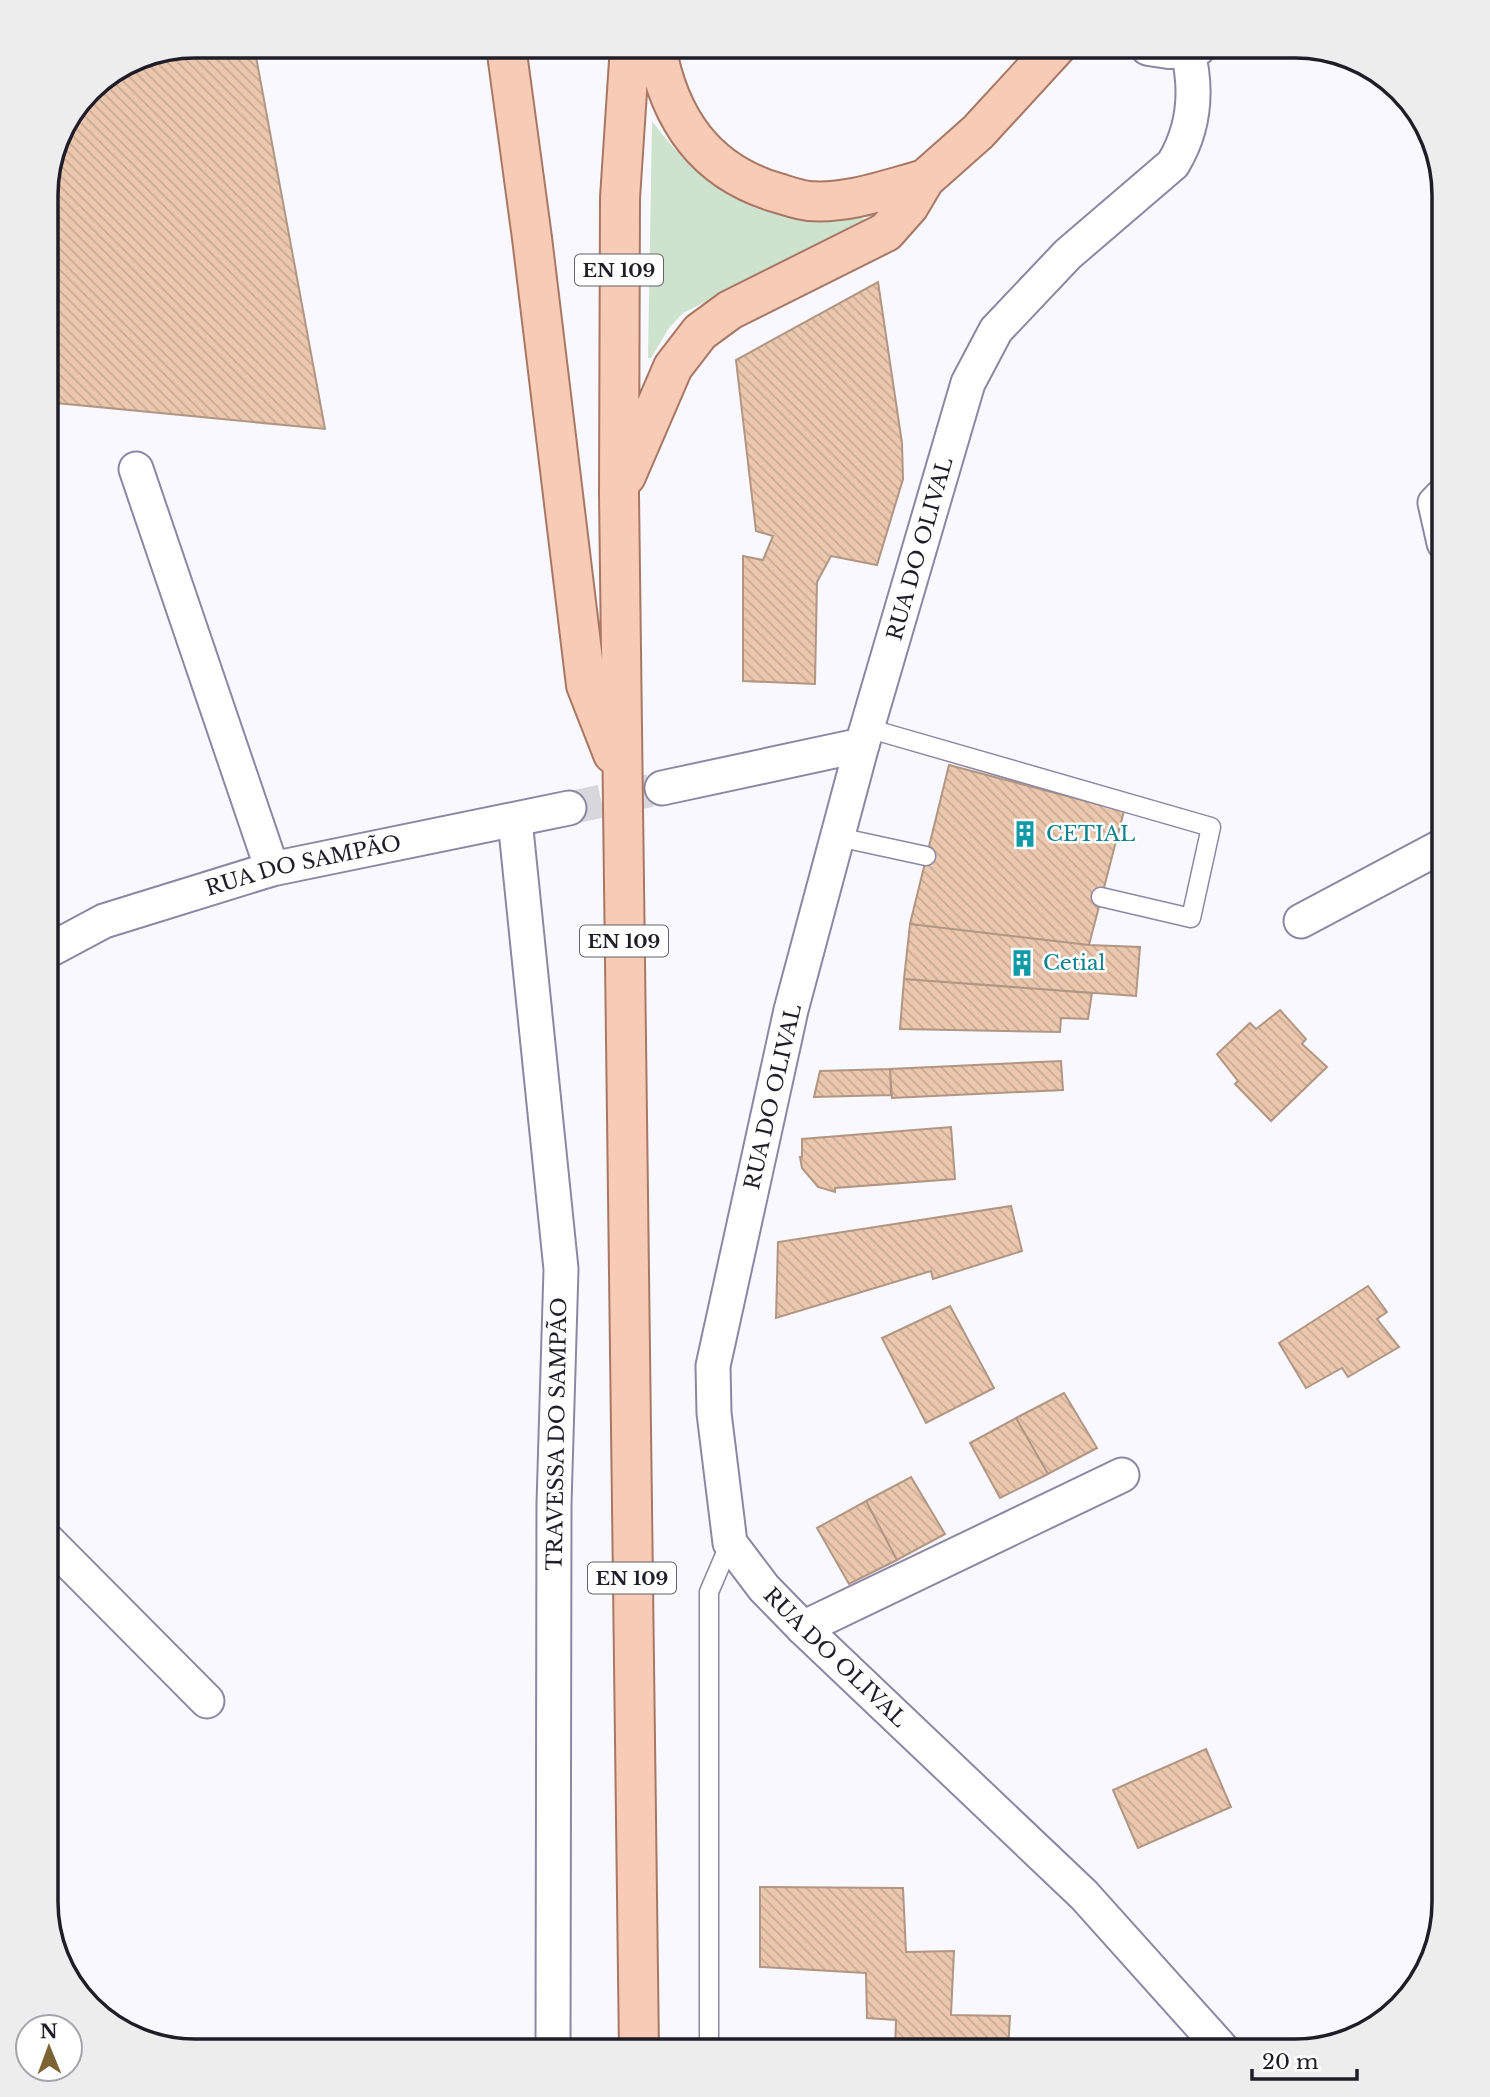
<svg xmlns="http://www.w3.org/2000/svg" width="1490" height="2097" font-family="'Libre Baskerville',serif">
<defs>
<pattern id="building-back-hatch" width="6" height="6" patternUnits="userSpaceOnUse" patternTransform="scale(1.75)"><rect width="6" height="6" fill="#ebc7ad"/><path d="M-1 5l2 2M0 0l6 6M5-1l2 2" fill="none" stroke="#c9aa95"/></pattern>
</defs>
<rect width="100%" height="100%" fill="#f9f8fe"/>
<path fill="#cee3cd" d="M 652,121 C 692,174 736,214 806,218 C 824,219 842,217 860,216 L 864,219 L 863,224 L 683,313 L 669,328 L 651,358 L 648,358 Z"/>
<path fill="url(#building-back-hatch)" stroke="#b09683" stroke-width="2" d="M 195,46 L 254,46 L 325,429 L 46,402 L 46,185 L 61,129 L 96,83 L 138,57 Z
M 878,282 L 902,443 L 903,479 L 877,565 L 831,556 L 817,582 L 815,684 L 743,681 L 743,556 L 763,560 L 773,536 L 756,531 L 736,360 Z
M 949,765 L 1124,811 L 1089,945 L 910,924 Z
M 910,924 L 1089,945 L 1140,947 L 1136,996 L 904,979 Z
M 904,979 L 1092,993 L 1088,1019 L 1061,1018 L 1060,1032 L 900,1029 Z
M 1280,1010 L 1306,1039 L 1302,1044 L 1327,1067 L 1271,1121 L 1235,1084 L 1238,1081 L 1217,1054 L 1250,1023 L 1256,1029 Z
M 1061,1061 L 1063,1090 L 892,1098 L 890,1069 Z
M 890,1069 L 891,1095 L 814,1097 L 820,1071 Z
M 951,1127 L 955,1179 L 835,1188 L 835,1192 L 818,1187 L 802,1168 L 800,1157 L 802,1157 L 802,1139 Z
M 1011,1206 L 1022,1251 L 933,1279 L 931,1271 L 776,1318 L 778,1242 Z
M 1368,1286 L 1387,1312 L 1377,1319 L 1399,1347 L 1348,1377 L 1342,1368 L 1306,1388 L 1279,1343 Z
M 950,1306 L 994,1388 L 926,1423 L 882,1338 Z
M 1064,1393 L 1097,1448 L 1048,1474 L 1016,1418 Z
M 1016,1418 L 1048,1474 L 1000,1498 L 970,1443 Z
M 911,1477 L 945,1534 L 897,1560 L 866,1501 Z
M 866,1501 L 897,1560 L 849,1584 L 817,1528 Z
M 1206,1749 L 1231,1807 L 1138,1848 L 1113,1790 Z
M 760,1887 L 903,1888 L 906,1952 L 954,1951 L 951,2015 L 1010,2016 L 1008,2051 L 895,2051 L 896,2020 L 867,2018 L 866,1973 L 760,1967 Z"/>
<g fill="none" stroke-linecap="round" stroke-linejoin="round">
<path stroke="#d8d7de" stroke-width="33" stroke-dasharray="33 17" stroke-linecap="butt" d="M 569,808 L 662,788"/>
<defs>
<path id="lane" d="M 867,728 L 1211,827 L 1191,918 L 1101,897
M 838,837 L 926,856
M 709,2051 L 709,1592 L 730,1543"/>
<g id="street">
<path id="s1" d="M 1187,48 C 1198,90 1195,128 1173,164 L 1068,254 L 996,330 L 968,383 L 862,745 L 791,1010 L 713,1366 L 714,1413 L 730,1543 L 764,1588 L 803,1628 L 1084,1895 L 1224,2051"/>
<path d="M 136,469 L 272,869"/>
<path d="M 1444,543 L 1435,503 L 1444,494"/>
<path d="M 662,788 L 862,745"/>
<path d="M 515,820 L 561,1269 L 554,1504 L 553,2051"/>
<path d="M 1301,921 L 1444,845"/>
<path id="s2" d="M 46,952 L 104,921 L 272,869 L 569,808"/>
<path d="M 46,1539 L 207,1701"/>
<path d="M 803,1628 L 1122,1475"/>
</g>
<path id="secondary" d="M 1149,46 L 1169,49 L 1197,46"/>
<path id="primary" d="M 506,46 L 532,238 L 586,685 L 613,754
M 630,46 L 620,198 L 619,494 L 639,2051
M 656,46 C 669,119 705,172 778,193 C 788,196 799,200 809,201 C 848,204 888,189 925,179
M 626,476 L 673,367 L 700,332 L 730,310 L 886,232 L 909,206 L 925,179 L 978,132 L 1057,46"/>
</defs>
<use href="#lane" stroke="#8d87a3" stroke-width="21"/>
<use href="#street" stroke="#8d87a3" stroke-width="37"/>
<use href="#secondary" stroke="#8d87a3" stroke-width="42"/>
<use href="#primary" stroke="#a87864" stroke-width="42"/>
<use href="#lane" stroke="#fff" stroke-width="18"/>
<use href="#street" stroke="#fff" stroke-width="33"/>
<use href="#secondary" stroke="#fff" stroke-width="38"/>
<use href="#primary" stroke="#f7cbb5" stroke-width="38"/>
</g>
<defs>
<symbol id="building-bare" viewBox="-9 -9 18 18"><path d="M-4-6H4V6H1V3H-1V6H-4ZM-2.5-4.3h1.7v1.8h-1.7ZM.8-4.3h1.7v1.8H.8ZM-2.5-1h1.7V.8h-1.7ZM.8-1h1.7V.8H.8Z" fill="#0f9aa8" stroke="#fff" stroke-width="2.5" paint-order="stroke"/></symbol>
</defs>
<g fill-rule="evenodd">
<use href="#building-bare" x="1006" y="815" width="38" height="38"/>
<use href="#building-bare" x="1003" y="944" width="38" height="38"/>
</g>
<g text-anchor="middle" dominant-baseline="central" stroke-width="5" stroke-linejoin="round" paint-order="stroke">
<g fill="#fff" stroke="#626168" stroke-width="2">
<rect x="575" y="254.5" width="88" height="31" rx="5"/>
<rect x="580" y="925.5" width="88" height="31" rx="5"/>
<rect x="588" y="1562.5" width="88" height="31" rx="5"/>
</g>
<g font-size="19" font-weight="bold" fill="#1f1d28">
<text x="619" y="270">EN 109</text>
<text x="624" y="941">EN 109</text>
<text x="632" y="1578">EN 109</text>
</g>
<g font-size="21" fill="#1f1d28" stroke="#fff">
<text transform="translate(920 549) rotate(-74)">RUA DO OLIVAL</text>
<text stroke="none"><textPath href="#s2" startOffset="273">RUA DO SAMPÃO</textPath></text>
<text transform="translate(773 1097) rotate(-77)">RUA DO OLIVAL</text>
<text transform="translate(557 1434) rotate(-89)">TRAVESSA DO SAMPÃO</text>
<text stroke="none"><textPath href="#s1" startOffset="1773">RUA DO OLIVAL</textPath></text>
</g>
<g font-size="21" fill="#0d838f" stroke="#fff" text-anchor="start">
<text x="1046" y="834">CETIAL</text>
<text x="1043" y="963">Cetial</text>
</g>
</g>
<path d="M0 0H1490V2097H0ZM195 58H1295A137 137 0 0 1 1432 195V1902A137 137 0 0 1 1295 2039H195A137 137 0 0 1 58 1902V195A137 137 0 0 1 195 58Z" fill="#ededee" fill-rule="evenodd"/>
<path fill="none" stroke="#1f1d28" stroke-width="3.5" d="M195 58H1295A137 137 0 0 1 1432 195V1902A137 137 0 0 1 1295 2039H195A137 137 0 0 1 58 1902V195A137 137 0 0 1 195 58Z"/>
<g transform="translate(49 2048) rotate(359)"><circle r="33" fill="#ffffff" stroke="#a5a5a9" stroke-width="2"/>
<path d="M0-5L12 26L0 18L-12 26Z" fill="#7d6234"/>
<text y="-10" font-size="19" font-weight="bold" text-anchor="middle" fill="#1f1d28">N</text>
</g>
<path d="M1252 2069v10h105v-10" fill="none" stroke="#1f1d28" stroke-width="3.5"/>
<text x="1262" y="2069" font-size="21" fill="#1f1d28" stroke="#ffffff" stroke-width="5" paint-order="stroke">20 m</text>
</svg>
